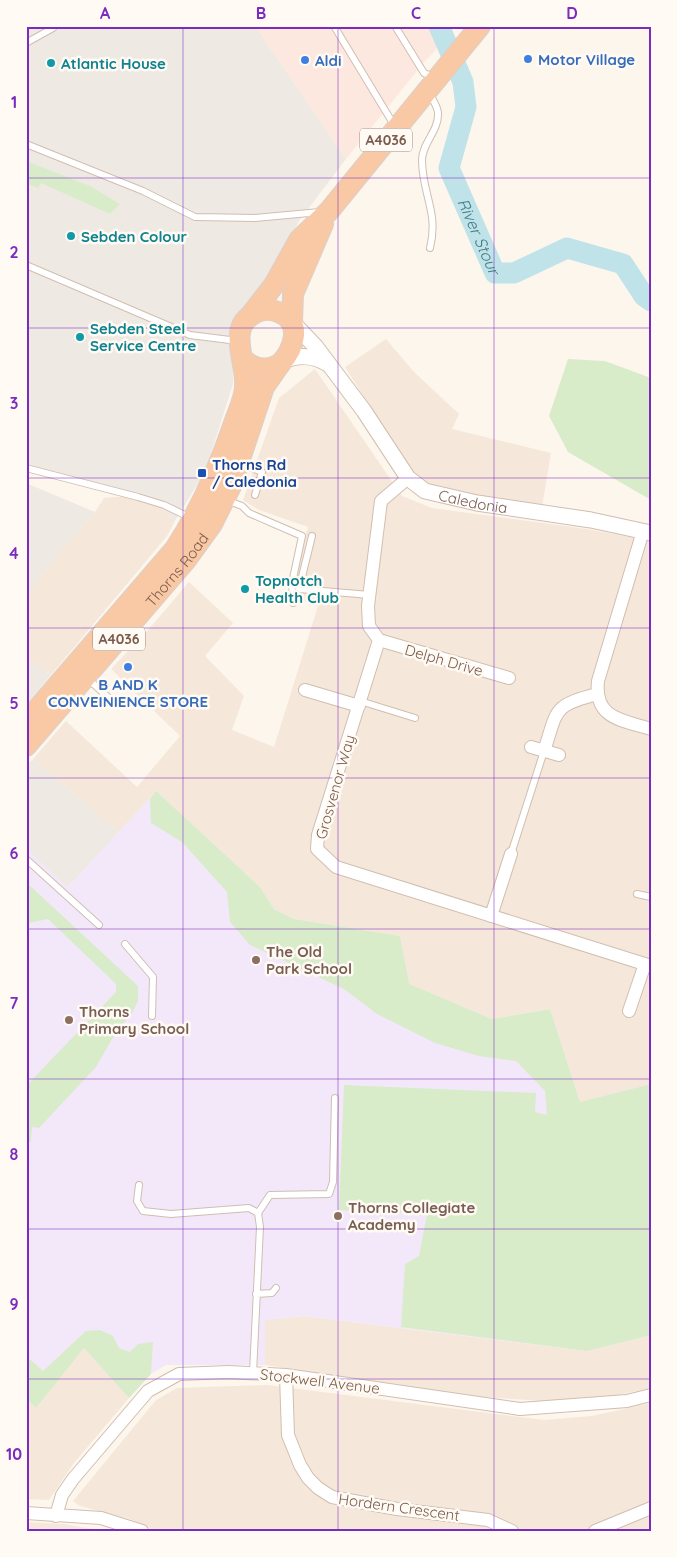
<svg xmlns="http://www.w3.org/2000/svg" width="677" height="1557" font-family="Quicksand,sans-serif">
<rect width="100%" height="100%" fill="#fdf6ec"/>
<path fill="#f5e8da" d="M 386,339 L 414,372 L 459,414 L 452,429 L 551,453 L 542,507 L 427,486 L 412,473 L 345,367 Z
M 315,369 L 402,496 L 432,508 L 587,529 L 651,541 L 651,1084 L 580,1102 L 550,1009 L 492,1019 L 408,984 L 400,936 L 294,919 L 274,909 L 260,887 L 156,792 L 120,833 L 33,759 L 66,721 L 137,787 L 180,736 L 111,669 L 149,629 L 189,582 L 233,623 L 205,656 L 244,696 L 232,730 L 274,747 L 318,606 L 294,597 L 292,580 L 308,527 L 259,510 L 243,500 L 279,398 Z
M 130,496 L 163,509 L 175,521 L 167,536 L 51,675 L 26,658 L 26,597 L 44,571 L 95,512 L 104,498 Z
M 303,1316 L 587,1351 L 651,1335 L 651,1388 L 614,1396 L 544,1401 L 481,1397 L 265,1365 L 265,1320 Z
M 84,1347 L 129,1398 L 74,1463 L 49,1500 L 26,1499 L 26,1398 L 36,1407 Z
M 267,1385 L 544,1420 L 592,1416 L 651,1403 L 651,1531 L 156,1531 L 130,1519 L 80,1506 L 73,1501 L 156,1400 L 177,1388 Z
M 26,1522 L 64,1524 L 103,1531 L 26,1531 Z"/>
<path fill="#fde8e0" d="M 255,26 L 439,26 L 444,36 L 435,51 L 425,61 L 346,159 Z"/>
<path fill="#efe9e4" d="M 26,26 L 255,26 L 346,159 L 299,221 L 263,295 L 233,337 L 233,384 L 205,472 L 175,521 L 163,509 L 107,487 L 26,468 Z
M 26,483 L 95,512 L 44,571 L 26,597 Z
M 26,658 L 51,675 L 26,705 Z
M 33,759 L 120,833 L 67,888 L 26,849 L 26,766 Z"/>
<path fill="#f3e8fa" d="M 156,791 L 260,887 L 274,909 L 294,919 L 400,936 L 409,984 L 492,1019 L 551,1011 L 580,1102 L 651,1084 L 651,1335 L 587,1351 L 303,1316 L 265,1320 L 265,1365 L 166,1365 L 151,1374 L 129,1398 L 84,1348 L 36,1408 L 26,1398 L 26,849 L 68,887 Z"/>
<path fill="#d8ecc9" d="M 26,161 L 90,186 L 120,204 L 110,214 L 41,183 L 38,188 L 26,183 Z
M 568,359 L 605,361 L 651,378 L 651,500 L 568,452 L 549,416 Z
M 156,791 L 260,887 L 274,909 L 294,919 L 400,936 L 409,984 L 492,1019 L 550,1009 L 580,1102 L 651,1084 L 651,1335 L 587,1351 L 401,1327 L 405,1264 L 419,1256 L 427,1214 L 339,1210 L 344,1085 L 536,1093 L 535,1112 L 547,1115 L 545,1091 L 516,1061 L 479,1056 L 435,1043 L 377,1014 L 344,989 L 250,945 L 230,922 L 227,892 L 182,842 L 151,823 L 150,799 Z
M 26,882 L 138,986 L 138,1001 L 132,1013 L 115,1034 L 96,1067 L 39,1128 L 32,1127 L 31,1142 L 26,1142 L 26,1086 L 116,992 L 116,984 L 48,919 L 29,923 L 26,920 Z
M 100,1330 L 113,1336 L 119,1348 L 130,1352 L 138,1344 L 153,1342 L 151,1374 L 129,1398 L 84,1348 L 36,1408 L 26,1398 L 26,1356 L 43,1371 L 86,1331 Z"/>
<g fill="none" stroke-linecap="round" stroke-linejoin="round">
<path stroke="#bfe3e8" stroke-width="21" id="s1" d="M 439,26 L 463,82 L 466,107 L 449,168 L 495,273 L 514,273 L 567,248 L 623,264 L 644,296 L 651,301"/>
<defs>
<path id="service" d="M 334,26 L 394,125
M 395,26 L 424,73 L 436,78
M 26,43 L 53,28
M 429,92 C 432,99 438,107 438,113 C 439,131 422,143 422,160 C 422,194 439,212 430,248
M 26,144 L 143,191 L 195,217 L 255,218 L 320,212
M 26,265 L 190,335 L 238,341
M 242,464 L 262,472 L 255,495
M 26,468 L 138,497 L 164,505 L 191,518
M 226,500 L 242,506 L 249,513 L 302,536 L 292,583 L 293,603
M 312,536 L 299,589 L 370,595
M 87,678 L 110,699
M 360,701 L 415,718
M 511,854 L 544,751
M 26,859 L 99,925
M 637,894 L 651,897
M 125,944 L 153,977 L 152,1016
M 139,1185 L 137,1201 L 143,1211 L 171,1214 L 249,1208 L 258,1213 L 260,1227 L 253,1373
M 258,1213 L 270,1195 L 329,1194 L 333,1182 L 335,1098
M 256,1294 L 272,1293 L 276,1288"/>
<path id="minor" d="M 643,531 L 598,681 C 594,719 622,720 651,729
M 379,640 L 318,835 L 317,849 L 336,867 L 651,966
M 379,640 L 369,626 L 368,606 L 381,501 L 408,478
M 379,640 L 509,678
M 305,690 L 359,706
M 531,747 L 559,755
M 544,751 C 558,709 552,706 597,694
M 491,916 L 511,854
M 629,1011 L 645,964
M 286,1375 L 288,1435 L 300,1465 L 308,1478 L 318,1488 L 332,1497 L 397,1509 L 488,1520 L 512,1531
M 26,1513 L 101,1518 L 142,1531
M 56,1516 L 62,1495 L 73,1479 L 148,1391 L 179,1374 L 229,1372 L 286,1375 L 520,1409 L 627,1401 L 651,1395
M 595,1531 L 651,1508"/>
<g id="tertiary">
<path id="s2" d="M 293,323 L 316,347 L 364,411 L 408,478 L 425,491 L 477,503 L 591,520 L 651,533"/>
<path d="M 283,361 C 299,354 313,355 328,364"/>
</g>
<g id="trunk">
<path d="M 250,316 L 274,285 L 299,240 L 329,211 L 480,26"/>
<path d="M 292,322 L 293,294 L 323,224"/>
<path d="M 26,722 L 175,549 C 201,509 218,470 233,426 C 237,413 245,399 245,386 C 247,362 226,327 255,313 C 262,309 271,309 278,312 C 303,320 295,348 280,364 C 266,372 253,370 242,358"/>
<path id="s3" d="M 26,746 L 186,560 L 212,524 L 231,486 L 264,387 L 280,364"/>
</g>
</defs>
<use href="#service" stroke="#d1beb0" stroke-width="8"/>
<use href="#minor" stroke="#d1beb0" stroke-width="14"/>
<use href="#tertiary" stroke="#d1beb0" stroke-width="17"/>
<use href="#trunk" stroke="#dad1cd" stroke-width="22"/>
<use href="#service" stroke="#fff" stroke-width="6"/>
<use href="#minor" stroke="#fff" stroke-width="12"/>
<use href="#tertiary" stroke="#fff" stroke-width="15"/>
<use href="#trunk" stroke="#f9c8a4" stroke-width="20"/>
</g>
<path fill="none" stroke="#7b2cbf" stroke-width="1" stroke-opacity="0.55" d="M 183,26 L 183,1531M 338,26 L 338,1531M 494,26 L 494,1531M 26,178 L 651,178M 26,328 L 651,328M 26,478 L 651,478M 26,628 L 651,628M 26,778 L 651,778M 26,929 L 651,929M 26,1079 L 651,1079M 26,1229 L 651,1229M 26,1379 L 651,1379"/>
<g fill="#3f7fe0" stroke="#fffaf3" stroke-width="2">
<circle cx="528" cy="59" r="5"/>
<circle cx="305" cy="60" r="5"/>
<circle cx="128" cy="667" r="5"/>
</g>
<g fill="#0f9aa8" stroke="#fffaf3" stroke-width="2">
<circle cx="51" cy="63" r="5"/>
<circle cx="71" cy="236" r="5"/>
<circle cx="80" cy="337" r="5"/>
<circle cx="245" cy="589" r="5"/>
</g>
<rect fill="#1a4fb4" stroke="#fffaf3" stroke-width="2" x="197" y="468" width="10" height="10" rx="2.5"/>
<g fill="#8d6e63" stroke="#fffaf3" stroke-width="2">
<circle cx="256" cy="960" r="5"/>
<circle cx="69" cy="1020" r="5"/>
<circle cx="338" cy="1216" r="5"/>
</g>
<g text-anchor="middle" dominant-baseline="central" stroke-width="5" stroke-linejoin="round" paint-order="stroke">
<g fill="#fffaf3" stroke="#a28b7f" stroke-width="1">
<rect x="360" y="128.5" width="52" height="23" rx="4"/>
<rect x="93" y="627.5" width="52" height="23" rx="4"/>
</g>
<g font-size="14" font-weight="bold" fill="#7a5c4d">
<text x="386" y="140">A4036</text>
<text x="119" y="639">A4036</text>
</g>
<g font-size="15" font-weight="bold" fill="#366cbe" stroke="#fffaf3" text-anchor="start">
<text x="538" y="59">Motor Village</text>
<text x="315" y="60">Aldi</text>
<text x="128" y="684" text-anchor="middle">B AND K<tspan x="128" dy="17">CONVEINIENCE STORE</tspan></text>
</g>
<g font-size="15" font-weight="bold" fill="#0d838f" stroke="#fffaf3" text-anchor="start">
<text x="61" y="63">Atlantic House</text>
<text x="81" y="236">Sebden Colour</text>
<text x="90" y="328">Sebden Steel<tspan x="90" dy="17">Service Centre</tspan></text>
<text x="255" y="580">Topnotch<tspan x="255" dy="17">Health Club</tspan></text>
</g>
<g font-size="15" font-weight="bold" fill="#164399" stroke="#fffaf3" text-anchor="start">
<text x="212" y="464">Thorns Rd<tspan x="212" dy="17">/ Caledonia</tspan></text>
</g>
<g font-size="15" fill="#7a5c4d" stroke="#fffaf3">
<text stroke="none"><textPath href="#s2" startOffset="264">Caledonia</textPath></text>
<text stroke="none"><textPath href="#s3" startOffset="232">Thorns Road</textPath></text>
<text transform="translate(444 660) rotate(16)">Delph Drive</text>
<text transform="translate(335 787) rotate(-74)">Grosvenor Way</text>
<text transform="translate(320 1381) rotate(7)">Stockwell Avenue</text>
<text transform="translate(399 1507) rotate(8)">Hordern Crescent</text>
</g>
<g font-size="15" font-weight="bold" fill="#785e54" stroke="#fffaf3" text-anchor="start">
<text x="266" y="951">The Old<tspan x="266" dy="17">Park School</tspan></text>
<text x="79" y="1011">Thorns<tspan x="79" dy="17">Primary School</tspan></text>
<text x="348" y="1207">Thorns Collegiate<tspan x="348" dy="17">Academy</tspan></text>
</g>
<g font-size="16" font-style="italic" fill="#437c86" stroke="#fffaf3">
<text stroke="none"><textPath href="#s1" startOffset="224">River Stour</textPath></text>
</g>
</g>
<rect width="677" height="1557" fill="none" stroke="#fffaf3" stroke-width="55"/>
<rect x="28" y="28" width="622" height="1502" fill="none" stroke="#7b2cbf" stroke-width="2"/>
<g font-size="16" text-anchor="middle" font-weight="bold" fill="#7b2cbf">
<text x="105" y="19">A</text>
<text x="261" y="19">B</text>
<text x="416" y="19">C</text>
<text x="572" y="19">D</text>
<text x="14" y="108">1</text>
<text x="14" y="258">2</text>
<text x="14" y="409">3</text>
<text x="14" y="559">4</text>
<text x="14" y="709">5</text>
<text x="14" y="859">6</text>
<text x="14" y="1009">7</text>
<text x="14" y="1160">8</text>
<text x="14" y="1310">9</text>
<text x="14" y="1460">10</text>
</g>
</svg>
